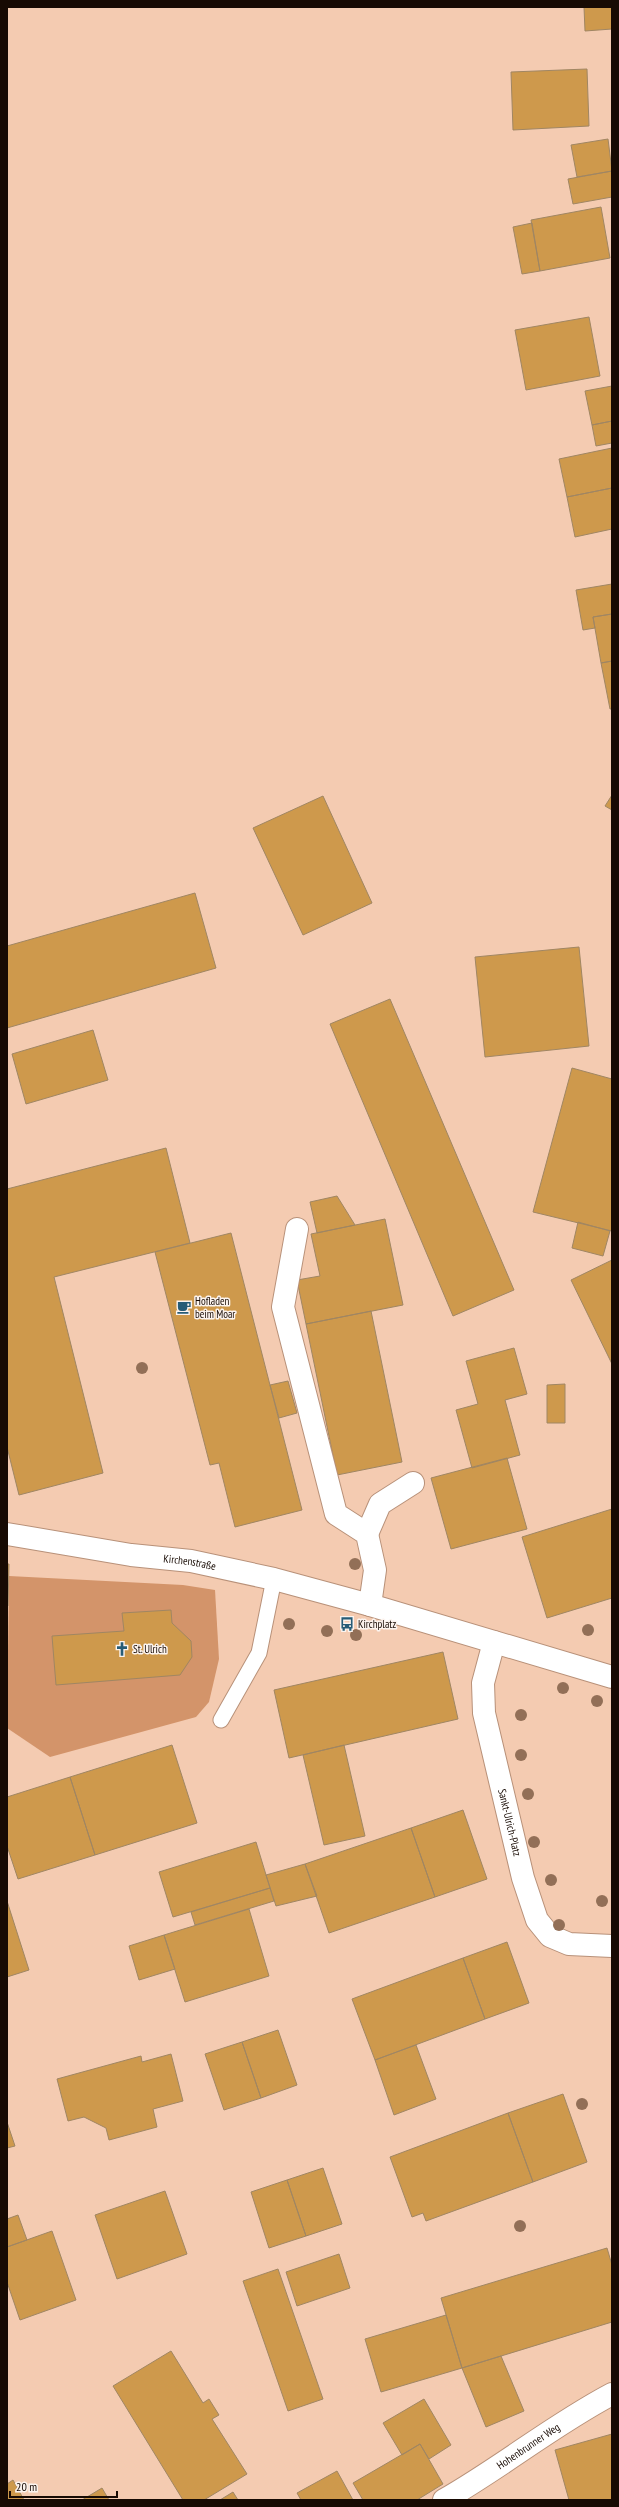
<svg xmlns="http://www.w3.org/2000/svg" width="619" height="2507" font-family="'PT Sans Narrow',sans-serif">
<rect width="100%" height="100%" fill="#f4cbb1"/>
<path fill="#d3946a" d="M 9,1576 L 183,1585 L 215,1590 L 219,1659 L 209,1702 L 196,1717 L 50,1757 L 7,1728 Z"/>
<path fill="#ce994c" stroke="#a08663" d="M 584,7 L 612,7 L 612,29 L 585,31 Z
M 587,69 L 589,126 L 513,130 L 511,72 Z
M 608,139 L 612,171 L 577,177 L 571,145 Z
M 612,171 L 612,197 L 573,204 L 568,179 Z
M 601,207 L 610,258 L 540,271 L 531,220 Z
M 532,223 L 540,271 L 522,274 L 513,227 Z
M 589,317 L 600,376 L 526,390 L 515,330 Z
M 612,386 L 612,421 L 592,425 L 585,391 Z
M 612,421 L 612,443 L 596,446 L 592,425 Z
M 612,448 L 612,488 L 567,497 L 559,459 Z
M 612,488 L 612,529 L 575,537 L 567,497 Z
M 612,584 L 612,614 L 593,617 L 595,628 L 583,630 L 576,590 Z
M 612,614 L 612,661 L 601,663 L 593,617 Z
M 612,661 L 612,709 L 610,709 L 601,663 Z
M 612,795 L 612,810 L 605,806 Z
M 323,796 L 372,903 L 303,935 L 253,828 Z
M 195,893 L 216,968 L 7,1028 L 7,946 Z
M 579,947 L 589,1046 L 485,1057 L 475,957 Z
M 390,999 L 514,1290 L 453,1316 L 330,1024 Z
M 93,1030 L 108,1080 L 26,1104 L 12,1054 Z
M 572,1068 L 612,1079 L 612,1231 L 533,1212 Z
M 166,1148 L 190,1243 L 54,1277 L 103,1473 L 19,1495 L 7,1447 L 7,1189 Z
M 337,1196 L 355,1225 L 317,1233 L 310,1202 Z
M 385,1219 L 403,1305 L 306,1324 L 297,1280 L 320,1276 L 311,1234 Z
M 578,1222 L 610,1231 L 603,1256 L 572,1248 Z
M 231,1233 L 302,1510 L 235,1527 L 219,1463 L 210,1465 L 155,1252 Z
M 612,1260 L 612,1364 L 571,1280 Z
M 371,1311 L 402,1462 L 337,1475 L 306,1324 Z
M 514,1348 L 527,1394 L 505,1400 L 520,1455 L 472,1468 L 456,1410 L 478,1404 L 466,1361 Z
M 288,1381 L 297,1413 L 279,1418 L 270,1385 Z
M 565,1384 L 565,1423 L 547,1423 L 547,1385 Z
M 507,1458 L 527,1529 L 451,1549 L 431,1478 Z
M 612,1509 L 612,1598 L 547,1618 L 522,1537 Z
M 7,1564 L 9,1564 L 8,1606 L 7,1606 Z
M 171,1610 L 172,1623 L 191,1641 L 192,1657 L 180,1675 L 56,1685 L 52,1636 L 124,1631 L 122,1613 Z
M 443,1652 L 458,1719 L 289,1758 L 274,1690 Z
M 172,1745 L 197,1823 L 95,1855 L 70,1777 Z
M 344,1745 L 365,1836 L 324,1845 L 303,1755 Z
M 70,1777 L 95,1855 L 18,1879 L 7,1846 L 7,1797 Z
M 463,1810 L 487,1879 L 435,1897 L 411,1828 Z
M 411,1828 L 435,1897 L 329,1933 L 305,1864 Z
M 256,1842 L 270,1888 L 173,1917 L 159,1872 Z
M 305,1864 L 317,1896 L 276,1906 L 266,1875 Z
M 270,1888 L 274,1901 L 195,1925 L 191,1912 Z
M 7,1901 L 29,1970 L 7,1977 Z
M 249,1909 L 269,1976 L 185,2002 L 164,1935 Z
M 164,1935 L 175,1969 L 139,1980 L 129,1946 Z
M 507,1942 L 529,2003 L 485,2019 L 463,1958 Z
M 463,1958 L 485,2019 L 375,2060 L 352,1999 Z
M 278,2030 L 297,2085 L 261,2098 L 242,2042 Z
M 242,2042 L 261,2098 L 224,2110 L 205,2054 Z
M 416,2045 L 436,2099 L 394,2115 L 375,2060 Z
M 171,2054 L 183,2101 L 153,2109 L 157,2127 L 109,2140 L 106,2128 L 84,2117 L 68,2121 L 57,2079 L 141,2056 L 142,2062 Z
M 563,2094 L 587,2162 L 533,2182 L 508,2113 Z
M 508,2113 L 533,2182 L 426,2221 L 423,2213 L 412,2217 L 390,2157 Z
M 7,2122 L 15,2146 L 7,2148 Z
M 323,2168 L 342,2224 L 306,2236 L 287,2180 Z
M 287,2180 L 306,2236 L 269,2248 L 251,2192 Z
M 165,2191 L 187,2254 L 117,2279 L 95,2215 Z
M 18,2215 L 27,2240 L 7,2247 L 7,2219 Z
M 52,2231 L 76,2300 L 20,2320 L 7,2282 L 7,2247 Z
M 607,2248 L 612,2265 L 612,2322 L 462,2368 L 441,2298 Z
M 339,2254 L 350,2288 L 297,2306 L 286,2272 Z
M 278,2269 L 323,2399 L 288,2411 L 243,2281 Z
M 446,2315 L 462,2368 L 381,2392 L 365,2339 Z
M 171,2351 L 203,2403 L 209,2399 L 219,2415 L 212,2419 L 247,2474 L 204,2500 L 183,2500 L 113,2386 Z
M 501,2356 L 524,2411 L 486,2427 L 462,2368 Z
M 424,2399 L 451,2445 L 429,2459 L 420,2444 L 402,2455 L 383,2423 Z
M 612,2434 L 612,2500 L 569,2500 L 555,2450 Z
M 420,2444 L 443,2484 L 417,2500 L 363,2500 L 353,2483 Z
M 337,2471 L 353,2500 L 301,2500 L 297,2493 Z
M 13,2480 L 24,2500 L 7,2500 L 7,2484 Z
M 102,2488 L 109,2500 L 82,2500 Z
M 233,2492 L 238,2500 L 220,2500 Z"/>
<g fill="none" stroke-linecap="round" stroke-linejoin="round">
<defs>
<path id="service" d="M 221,1720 L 259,1653 L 274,1579"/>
<g id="minor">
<path d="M 297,1229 L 283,1307 L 336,1514 L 367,1534 L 375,1570 L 370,1605"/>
<path d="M 367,1534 L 380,1504 L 413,1483"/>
<path id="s1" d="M 494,1642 L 483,1683 L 484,1713 L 523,1878 L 537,1920 L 550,1936 L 569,1944 L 612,1946"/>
<path id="s2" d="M 444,2500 C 502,2467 553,2425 612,2394"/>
</g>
<g id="tertiary">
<path id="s3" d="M 7,1534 L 131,1555 L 191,1561 L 274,1579 L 370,1605 L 612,1677"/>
</g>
</defs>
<use href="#service" stroke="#b89179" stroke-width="17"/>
<use href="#minor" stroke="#b89179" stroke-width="24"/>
<use href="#tertiary" stroke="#b89179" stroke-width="24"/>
<use href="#service" stroke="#fff" stroke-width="15"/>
<use href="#minor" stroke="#fff" stroke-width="22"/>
<use href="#tertiary" stroke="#fff" stroke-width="22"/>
</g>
<g fill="#926f57">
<circle cx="142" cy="1368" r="6"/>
<circle cx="355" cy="1564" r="6"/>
<circle cx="289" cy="1624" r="6"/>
<circle cx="588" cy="1630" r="6"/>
<circle cx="327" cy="1631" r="6"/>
<circle cx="356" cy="1635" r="6"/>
<circle cx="563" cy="1688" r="6"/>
<circle cx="597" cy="1701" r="6"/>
<circle cx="521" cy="1715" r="6"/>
<circle cx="521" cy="1755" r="6"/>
<circle cx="528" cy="1794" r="6"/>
<circle cx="534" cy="1842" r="6"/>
<circle cx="551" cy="1880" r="6"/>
<circle cx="602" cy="1901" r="6"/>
<circle cx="559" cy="1925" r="6"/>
<circle cx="582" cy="2104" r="6"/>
<circle cx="520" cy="2226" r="6"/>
</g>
<defs>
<symbol id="cafe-bare" viewBox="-9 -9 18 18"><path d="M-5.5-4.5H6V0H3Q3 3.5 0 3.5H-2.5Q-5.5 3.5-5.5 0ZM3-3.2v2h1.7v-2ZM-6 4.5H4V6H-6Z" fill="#275c77" stroke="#fcf4ef" stroke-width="2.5" paint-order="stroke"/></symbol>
<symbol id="bus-bare" viewBox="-9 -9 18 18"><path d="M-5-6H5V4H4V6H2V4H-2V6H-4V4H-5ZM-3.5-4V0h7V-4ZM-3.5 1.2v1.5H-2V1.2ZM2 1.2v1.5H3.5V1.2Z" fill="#275c77" stroke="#fcf4ef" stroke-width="2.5" paint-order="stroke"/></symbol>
<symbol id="church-bare" viewBox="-9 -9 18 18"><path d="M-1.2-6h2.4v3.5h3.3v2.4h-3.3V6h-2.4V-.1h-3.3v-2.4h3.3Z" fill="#275c77" stroke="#fcf4ef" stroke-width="2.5" paint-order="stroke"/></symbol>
</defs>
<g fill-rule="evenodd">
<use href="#cafe-bare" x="174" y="1297" width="20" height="20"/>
<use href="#bus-bare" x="337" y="1614" width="20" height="20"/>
<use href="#church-bare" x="112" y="1639" width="20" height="20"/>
</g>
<g text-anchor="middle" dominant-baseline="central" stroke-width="3" stroke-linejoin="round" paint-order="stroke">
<g font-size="11" fill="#170a03" stroke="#fcf4ef" text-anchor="start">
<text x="195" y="1301">Hofladen<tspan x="195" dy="13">beim Moar</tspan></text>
<text x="358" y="1624">Kirchplatz</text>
<text x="133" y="1649">St. Ulrich</text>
</g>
<g font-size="11" fill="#170a03" stroke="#fcf4ef">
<text stroke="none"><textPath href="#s3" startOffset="185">Kirchenstraße</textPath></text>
<text stroke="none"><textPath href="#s1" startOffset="185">Sankt-Ulrich-Platz</textPath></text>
<text stroke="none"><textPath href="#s2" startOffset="100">Hohenbrunner Weg</textPath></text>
</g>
</g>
<rect width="619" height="2507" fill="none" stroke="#170a03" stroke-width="16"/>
<path d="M10 2491v6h107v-6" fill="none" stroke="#170a03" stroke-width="2"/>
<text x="16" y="2491" font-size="12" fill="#170a03" stroke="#fcf4ef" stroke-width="3" paint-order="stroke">20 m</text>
</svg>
